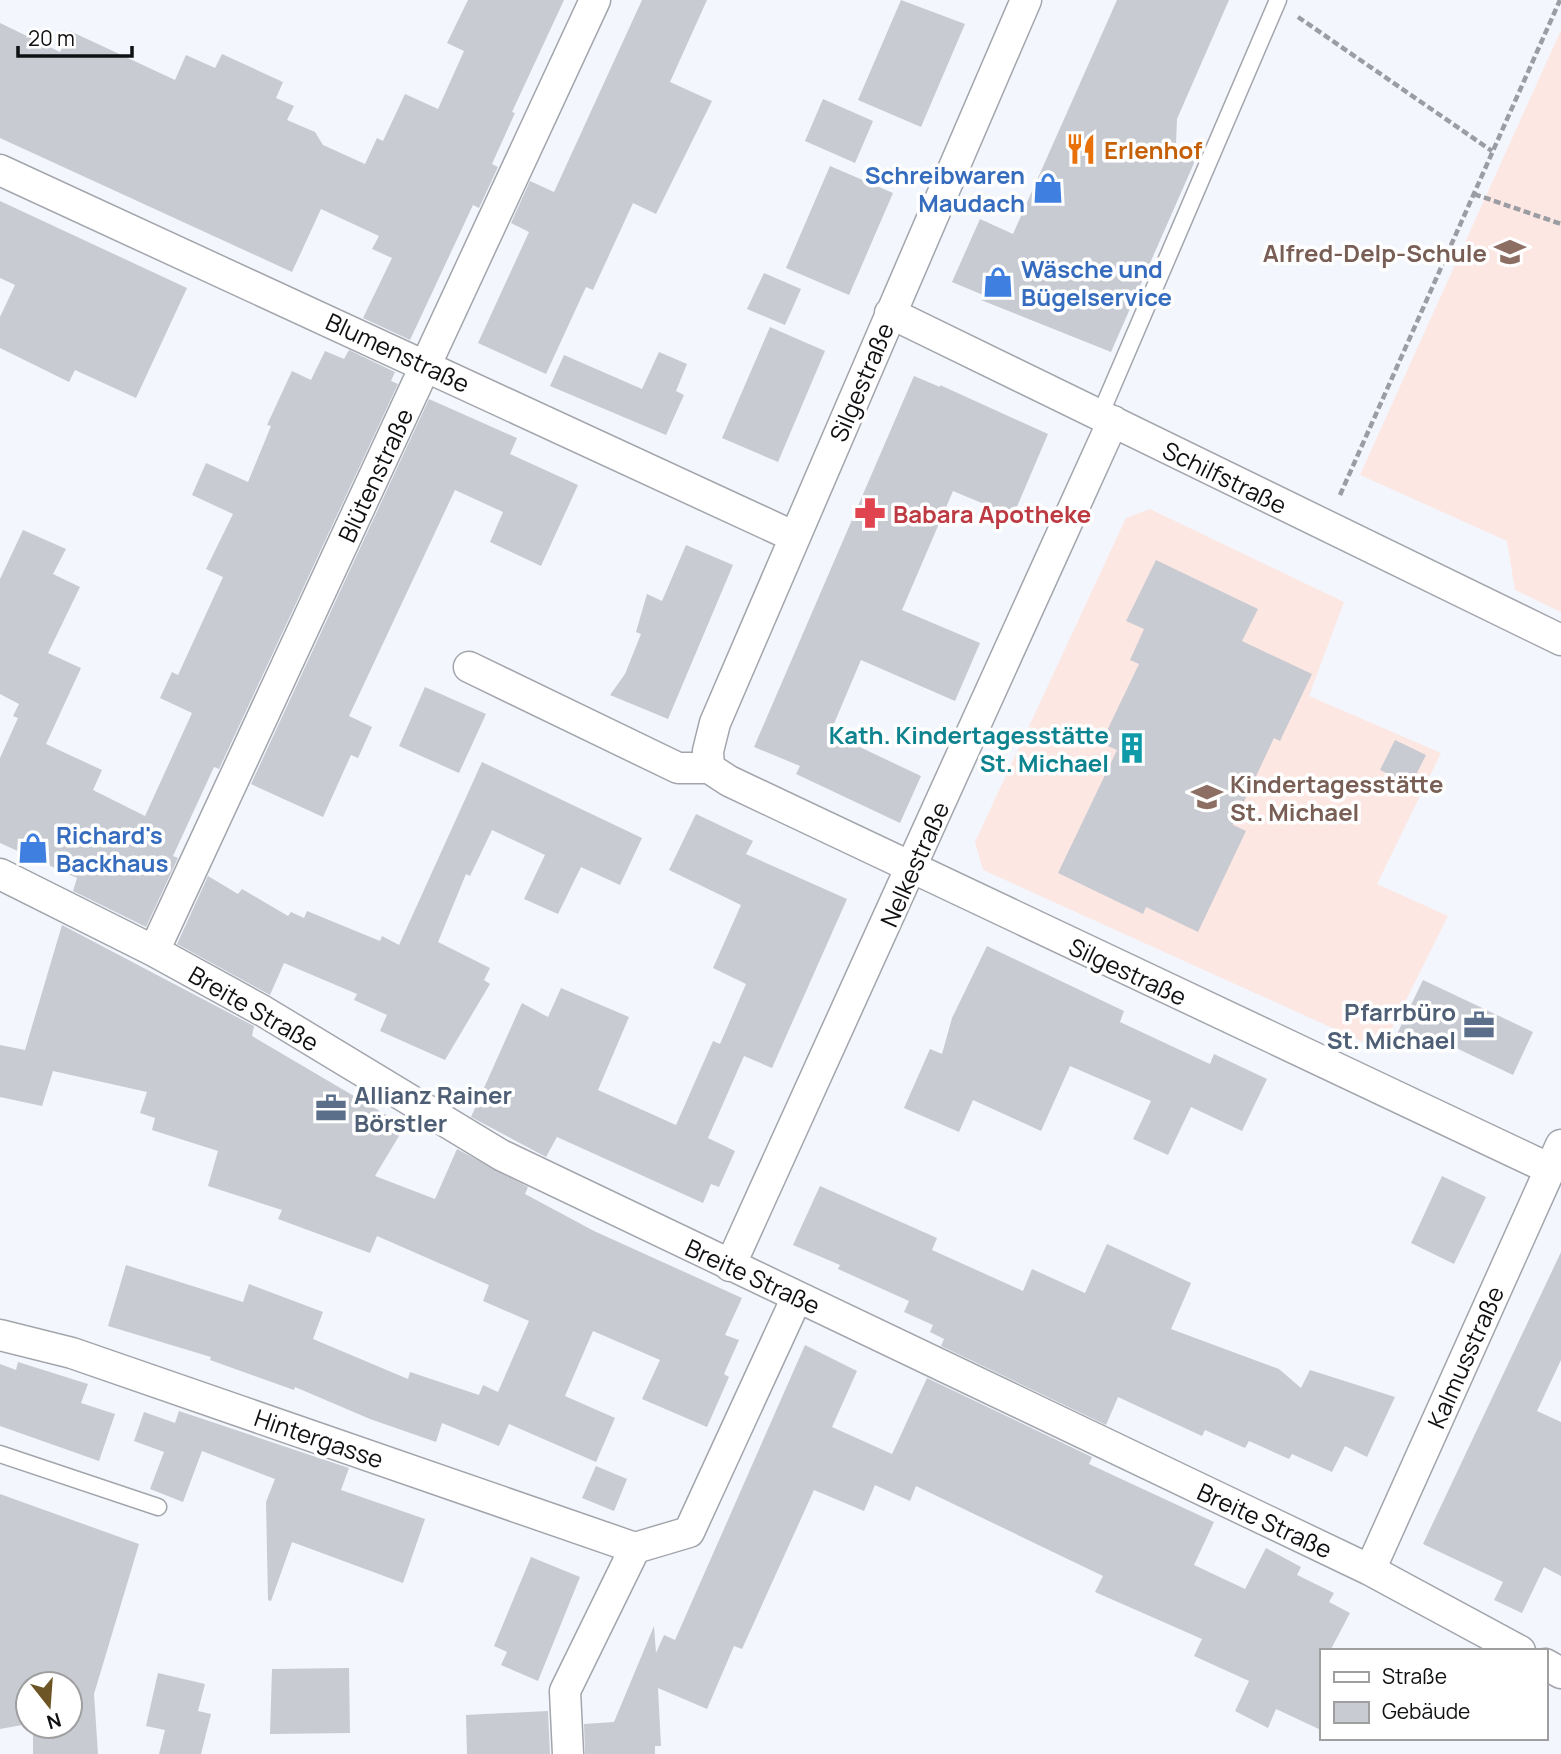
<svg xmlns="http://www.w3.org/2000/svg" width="1561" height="1754" font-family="Manrope,sans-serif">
<rect width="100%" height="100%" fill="#f3f6fd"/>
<path fill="#fce7e3" d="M 1561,30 L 1561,612 L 1515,590 L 1507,541 L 1360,475 Z
M 1150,509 L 1344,602 L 1309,696 L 1441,753 L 1377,884 L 1448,916 L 1381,1050 L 983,870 L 975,842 L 1126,518 Z"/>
<path fill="#c8cbd2" d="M 468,0 L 564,0 L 512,112 L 515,113 L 492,164 L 498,167 L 479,208 L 473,205 L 410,340 L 363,318 L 392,258 L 372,249 L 379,236 L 321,209 L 292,272 L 0,138 L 0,23 L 60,52 L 70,31 L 175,80 L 186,55 L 215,68 L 222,54 L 283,82 L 276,98 L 294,106 L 287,120 L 315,132 L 323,145 L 365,164 L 377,138 L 383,141 L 405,94 L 438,109 L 464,51 L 447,43 Z
M 642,0 L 707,0 L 670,82 L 712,101 L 656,214 L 633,203 L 593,290 L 586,287 L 546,374 L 478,343 L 529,232 L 511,223 L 530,181 L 554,192 Z
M 901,0 L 965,24 L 921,127 L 858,100 Z
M 1117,0 L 1229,0 L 1177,119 L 1176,144 L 1198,154 L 1111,352 L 981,300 L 983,295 L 952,282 L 980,219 L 1013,234 Z
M 823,99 L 873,121 L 855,163 L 805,141 Z
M 830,166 L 893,193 L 849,295 L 786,268 Z
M 0,201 L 187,288 L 136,398 L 75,370 L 69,382 L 0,348 L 0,317 L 15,285 L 0,278 Z
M 764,273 L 801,289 L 785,325 L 747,309 Z
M 770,327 L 825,351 L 778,462 L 722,438 Z
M 349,350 L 395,372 L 391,381 L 398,384 L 219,769 L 214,767 L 173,856 L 178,858 L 146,927 L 73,891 L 77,878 L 0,843 L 0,758 L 18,718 L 13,716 L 19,704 L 0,694 L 0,579 L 23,530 L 66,549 L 53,574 L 80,587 L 48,653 L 81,668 L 46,744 L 102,770 L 93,790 L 145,816 L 192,713 L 160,698 L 172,672 L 178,675 L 223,577 L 206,569 L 233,514 L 192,495 L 206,463 L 248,482 L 271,426 L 267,425 L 292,371 L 311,380 L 325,351 L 344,359 Z
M 659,352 L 687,364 L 676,391 L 684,395 L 666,435 L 550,386 L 564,355 L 642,389 Z
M 914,376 L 940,387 L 940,385 L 1048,434 L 1013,516 L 953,491 L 902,610 L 980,643 L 955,701 L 861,660 L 830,733 L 921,776 L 900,823 L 796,774 L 800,766 L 754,747 Z
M 429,399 L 517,438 L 510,454 L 578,485 L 541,566 L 490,542 L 503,512 L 455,490 L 349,716 L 372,727 L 358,758 L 351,755 L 323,817 L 251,784 Z
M 686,545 L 733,565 L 668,719 L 610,695 L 625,674 L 641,634 L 636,632 L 647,594 L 662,601 Z
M 1156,560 L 1258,609 L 1242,641 L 1312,674 L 1280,741 L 1274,738 L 1233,825 L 1246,831 L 1198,932 L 1146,907 L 1143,914 L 1058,873 L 1117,750 L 1101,743 L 1139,664 L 1130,660 L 1144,629 L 1126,621 Z
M 425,687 L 486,714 L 459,773 L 399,746 Z
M 1395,740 L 1426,755 L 1411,785 L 1380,770 Z
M 482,762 L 642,838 L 620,885 L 581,867 L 558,914 L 524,899 L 545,855 L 492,830 L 470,876 L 466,874 L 438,942 L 490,968 L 484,980 L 490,984 L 445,1060 L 380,1031 L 387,1015 L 354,1000 L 357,994 L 284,963 L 270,995 L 177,944 L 208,876 L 238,894 L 242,889 L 288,916 L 291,912 L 304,918 L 307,911 L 380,941 L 382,936 L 399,945 Z
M 696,814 L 753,841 L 746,854 L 847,899 L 772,1068 L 744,1056 L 708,1138 L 735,1151 L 719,1187 L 711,1184 L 703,1203 L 557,1137 L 546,1157 L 471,1117 L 522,1003 L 548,1017 L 561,988 L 629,1017 L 598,1090 L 676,1125 L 713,1041 L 720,1044 L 746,984 L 713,968 L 741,905 L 669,870 Z
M 62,925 L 254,1026 L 252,1036 L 405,1126 L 375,1176 L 435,1199 L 457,1149 L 528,1187 L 525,1194 L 594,1231 L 742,1298 L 725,1335 L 739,1340 L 724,1374 L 729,1377 L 707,1427 L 642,1399 L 660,1360 L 593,1331 L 565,1396 L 615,1418 L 596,1462 L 509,1424 L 499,1446 L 442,1423 L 436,1442 L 370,1419 L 295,1387 L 294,1390 L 210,1360 L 211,1357 L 108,1326 L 126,1265 L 243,1302 L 249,1284 L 323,1312 L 313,1339 L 408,1379 L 410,1372 L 479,1395 L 483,1385 L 498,1392 L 529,1321 L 483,1301 L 489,1285 L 377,1236 L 370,1253 L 278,1219 L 282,1210 L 208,1186 L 218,1151 L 152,1130 L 155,1118 L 140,1113 L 147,1092 L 53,1071 L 42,1106 L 0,1097 L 0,1045 L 25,1050 Z
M 987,946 L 1124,1011 L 1120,1022 L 1210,1064 L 1214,1054 L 1267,1079 L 1242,1131 L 1191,1107 L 1168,1155 L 1133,1139 L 1151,1101 L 1070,1066 L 1041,1131 L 973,1100 L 959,1132 L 904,1108 L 930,1049 L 942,1054 L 952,1018 Z
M 1423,980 L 1533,1032 L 1513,1075 L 1433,1037 L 1428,1049 L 1397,1034 Z
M 1442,1176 L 1486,1197 L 1454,1264 L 1411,1243 Z
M 820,1186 L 937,1238 L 932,1250 L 1023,1291 L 1032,1269 L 1085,1293 L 1107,1244 L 1191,1283 L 1171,1329 L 1279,1369 L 1301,1388 L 1310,1370 L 1395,1397 L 1367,1457 L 1345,1446 L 1332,1472 L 1292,1454 L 1289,1459 L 1249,1441 L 1245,1448 L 1205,1430 L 1202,1436 L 1118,1397 L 1106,1425 L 941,1346 L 944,1339 L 930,1332 L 933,1325 L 904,1312 L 909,1301 L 838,1269 L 840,1265 L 793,1245 Z
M 1561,1252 L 1561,1360 L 1537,1411 L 1561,1422 L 1561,1576 L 1544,1567 L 1522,1613 L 1494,1600 L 1503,1582 L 1423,1544 Z
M 805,1345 L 857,1371 L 832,1427 L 892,1454 L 927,1378 L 1092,1457 L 1089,1464 L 1214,1522 L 1194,1565 L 1245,1589 L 1266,1548 L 1301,1567 L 1297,1575 L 1334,1593 L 1329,1602 L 1350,1613 L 1330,1651 L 1321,1651 L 1321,1730 L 1276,1709 L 1268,1728 L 1235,1711 L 1249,1681 L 1194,1656 L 1202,1639 L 1095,1592 L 1103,1576 L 916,1486 L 910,1501 L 875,1485 L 864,1511 L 814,1490 L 742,1649 L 734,1646 L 707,1709 L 658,1688 L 661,1746 L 655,1746 L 655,1754 L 585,1754 L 584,1724 L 614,1722 L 654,1626 L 656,1653 L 664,1635 L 675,1640 Z
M 18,1362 L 88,1384 L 81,1403 L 115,1414 L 99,1461 L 0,1426 L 0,1364 L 16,1370 Z
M 179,1411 L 349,1468 L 341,1490 L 425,1519 L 403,1583 L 292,1542 L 271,1601 L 268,1600 L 266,1502 L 275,1479 L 202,1451 L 183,1502 L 150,1489 L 164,1452 L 134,1441 L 144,1412 L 175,1423 Z
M 596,1466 L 627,1479 L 614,1511 L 582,1498 Z
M 0,1494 L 139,1544 L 94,1694 L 98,1754 L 33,1754 L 33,1726 L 70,1726 L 70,1684 L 28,1684 L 28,1724 L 0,1729 Z
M 531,1557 L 580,1577 L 538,1681 L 501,1665 L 507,1652 L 494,1646 Z
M 349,1668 L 350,1733 L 270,1734 L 272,1669 Z
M 158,1673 L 205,1684 L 198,1711 L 211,1714 L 201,1754 L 159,1754 L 165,1730 L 146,1726 Z
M 548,1711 L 550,1754 L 467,1754 L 466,1715 Z"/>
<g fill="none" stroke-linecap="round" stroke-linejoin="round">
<defs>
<path id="service" d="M 1100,415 L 1278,0
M 0,1454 L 158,1507"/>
<path id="minor" d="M 1026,0 L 715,723 L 708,751 L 709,768 L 729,781 L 1550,1169
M 0,170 L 795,537
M 890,313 L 1561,640
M 469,667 L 678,768 L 709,768
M 0,874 L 154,951 L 263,1011 L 501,1155 L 1370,1570 L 1520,1651
M 154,951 L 595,0
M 730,1266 L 1113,421
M 0,1335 L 72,1353 L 635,1548
M 1370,1570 L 1561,1145
M 1545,1664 L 1561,1673
M 568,1754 L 565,1691 L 635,1548 L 689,1532 L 797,1297"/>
</defs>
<use href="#service" stroke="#a3a5ac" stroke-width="19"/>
<use href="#minor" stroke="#a3a5ac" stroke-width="33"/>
<path stroke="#9b9da2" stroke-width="4.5" stroke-dasharray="7 3.5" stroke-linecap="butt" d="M 1298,17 L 1492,151
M 1474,194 L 1561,224
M 1340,495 L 1560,0"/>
<use href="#service" stroke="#fff" stroke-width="16"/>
<use href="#minor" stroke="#fff" stroke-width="30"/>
</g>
<defs>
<symbol id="restaurant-bare" viewBox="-9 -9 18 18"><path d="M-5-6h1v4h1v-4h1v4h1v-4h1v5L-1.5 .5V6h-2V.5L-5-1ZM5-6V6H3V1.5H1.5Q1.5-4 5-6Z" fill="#e8710a" stroke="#fff" stroke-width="2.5" paint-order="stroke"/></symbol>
<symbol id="shop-bare" viewBox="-9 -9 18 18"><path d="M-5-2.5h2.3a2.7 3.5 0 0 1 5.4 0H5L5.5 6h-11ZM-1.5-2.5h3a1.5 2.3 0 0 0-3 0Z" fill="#3f7fe0" stroke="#fff" stroke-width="2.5" paint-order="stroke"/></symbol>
<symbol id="school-bare" viewBox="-9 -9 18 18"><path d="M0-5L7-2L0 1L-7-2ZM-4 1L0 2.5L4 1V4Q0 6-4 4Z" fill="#8d6e63" stroke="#fff" stroke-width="2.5" paint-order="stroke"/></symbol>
<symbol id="pharmacy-bare" viewBox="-9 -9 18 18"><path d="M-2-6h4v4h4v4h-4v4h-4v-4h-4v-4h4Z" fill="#e0444e" stroke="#fff" stroke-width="2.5" paint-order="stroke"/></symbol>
<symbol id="building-bare" viewBox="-9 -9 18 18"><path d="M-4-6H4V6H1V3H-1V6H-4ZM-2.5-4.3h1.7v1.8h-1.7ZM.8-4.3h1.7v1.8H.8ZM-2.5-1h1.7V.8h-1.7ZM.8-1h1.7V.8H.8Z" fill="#0f9aa8" stroke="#fff" stroke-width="2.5" paint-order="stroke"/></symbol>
<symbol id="office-bare" viewBox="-9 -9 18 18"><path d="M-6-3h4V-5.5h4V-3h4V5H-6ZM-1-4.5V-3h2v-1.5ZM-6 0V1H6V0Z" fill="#5c6f8a" stroke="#fff" stroke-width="2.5" paint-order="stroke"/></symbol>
</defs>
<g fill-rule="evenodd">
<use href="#restaurant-bare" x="1059" y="127" width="44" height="44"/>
<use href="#shop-bare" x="1026" y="166" width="44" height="44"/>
<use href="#school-bare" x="1488" y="230" width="44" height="44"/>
<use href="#shop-bare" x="976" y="260" width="44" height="44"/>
<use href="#pharmacy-bare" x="848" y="491" width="44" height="44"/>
<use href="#building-bare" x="1110" y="726" width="44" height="44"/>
<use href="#school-bare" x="1185" y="775" width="44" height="44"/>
<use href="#shop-bare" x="11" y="826" width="44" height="44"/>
<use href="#office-bare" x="1457" y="1003" width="44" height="44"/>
<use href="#office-bare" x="309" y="1086" width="44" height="44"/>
</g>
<g text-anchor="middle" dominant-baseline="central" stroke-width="7" stroke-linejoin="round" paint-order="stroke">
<g font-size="24" font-weight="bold" fill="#c56008" stroke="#fff" text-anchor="start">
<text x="1104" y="149">Erlenhof</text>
</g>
<g font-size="24" font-weight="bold" fill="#366cbe" stroke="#fff" text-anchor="start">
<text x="1025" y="174" text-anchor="end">Schreibwaren<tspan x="1025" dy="28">Maudach</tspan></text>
<text x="1021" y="268">Wäsche und<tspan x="1021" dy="28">Bügelservice</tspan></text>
<text x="56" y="834">Richard's<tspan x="56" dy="28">Backhaus</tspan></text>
</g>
<g font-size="24" font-weight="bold" fill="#785e54" stroke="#fff" text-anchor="end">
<text x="1487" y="252">Alfred-Delp-Schule</text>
<text x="1230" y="783" text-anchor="start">Kindertagesstätte<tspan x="1230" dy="28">St. Michael</tspan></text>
</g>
<g font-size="24" fill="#0f1012" stroke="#fff">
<text transform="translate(398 352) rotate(25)">Blumenstraße</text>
<text transform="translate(861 382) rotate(-67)">Silgestraße</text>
<text transform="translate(375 475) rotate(-65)">Blütenstraße</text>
<text transform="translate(1225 477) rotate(26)">Schilfstraße</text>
<text transform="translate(914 864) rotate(-66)">Nelkestraße</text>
<text transform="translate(1128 971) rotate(25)">Silgestraße</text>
<text transform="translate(254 1008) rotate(30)">Breite Straße</text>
<text transform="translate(753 1276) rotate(25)">Breite Straße</text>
<text transform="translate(1465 1357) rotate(-66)">Kalmusstraße</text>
<text transform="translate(319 1438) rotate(19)">Hintergasse</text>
<text transform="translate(1265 1520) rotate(25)">Breite Straße</text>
</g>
<g font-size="24" font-weight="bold" fill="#be3a42" stroke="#fff" text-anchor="start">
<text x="893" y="513">Babara Apotheke</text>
</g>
<g font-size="24" font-weight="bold" fill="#0d838f" stroke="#fff" text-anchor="end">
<text x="1109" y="734">Kath. Kindertagesstätte<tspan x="1109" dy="28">St. Michael</tspan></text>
</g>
<g font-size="24" font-weight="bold" fill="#4e5e75" stroke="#fff" text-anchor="end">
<text x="1456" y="1011">Pfarrbüro<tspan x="1456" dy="28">St. Michael</tspan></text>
<text x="354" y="1094" text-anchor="start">Allianz Rainer<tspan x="354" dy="28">Börstler</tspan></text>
</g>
</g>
<rect x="1320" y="1649" width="228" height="91" fill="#ffffff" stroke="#9f9fa0" stroke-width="2"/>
<rect x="1334" y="1672" width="35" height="10" fill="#ffffff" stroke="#9f9fa0" stroke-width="2"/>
<text x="1382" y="1684" font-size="21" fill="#0f1012">Straße</text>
<rect x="1334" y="1702" width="35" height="21" fill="#c8cbd2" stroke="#9f9fa0" stroke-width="2"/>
<text x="1382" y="1719" font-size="21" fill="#0f1012">Gebäude</text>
<g transform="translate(49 1705) rotate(163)"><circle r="33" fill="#ffffff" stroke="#9f9fa0" stroke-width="2"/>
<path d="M0-5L12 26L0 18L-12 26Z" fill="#6d5525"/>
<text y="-10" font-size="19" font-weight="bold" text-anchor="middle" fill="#0f1012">N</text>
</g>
<path d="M18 46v10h114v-10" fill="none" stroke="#0f1012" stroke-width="3.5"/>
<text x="28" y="46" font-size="21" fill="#0f1012" stroke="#ffffff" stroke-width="5" paint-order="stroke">20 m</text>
</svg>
